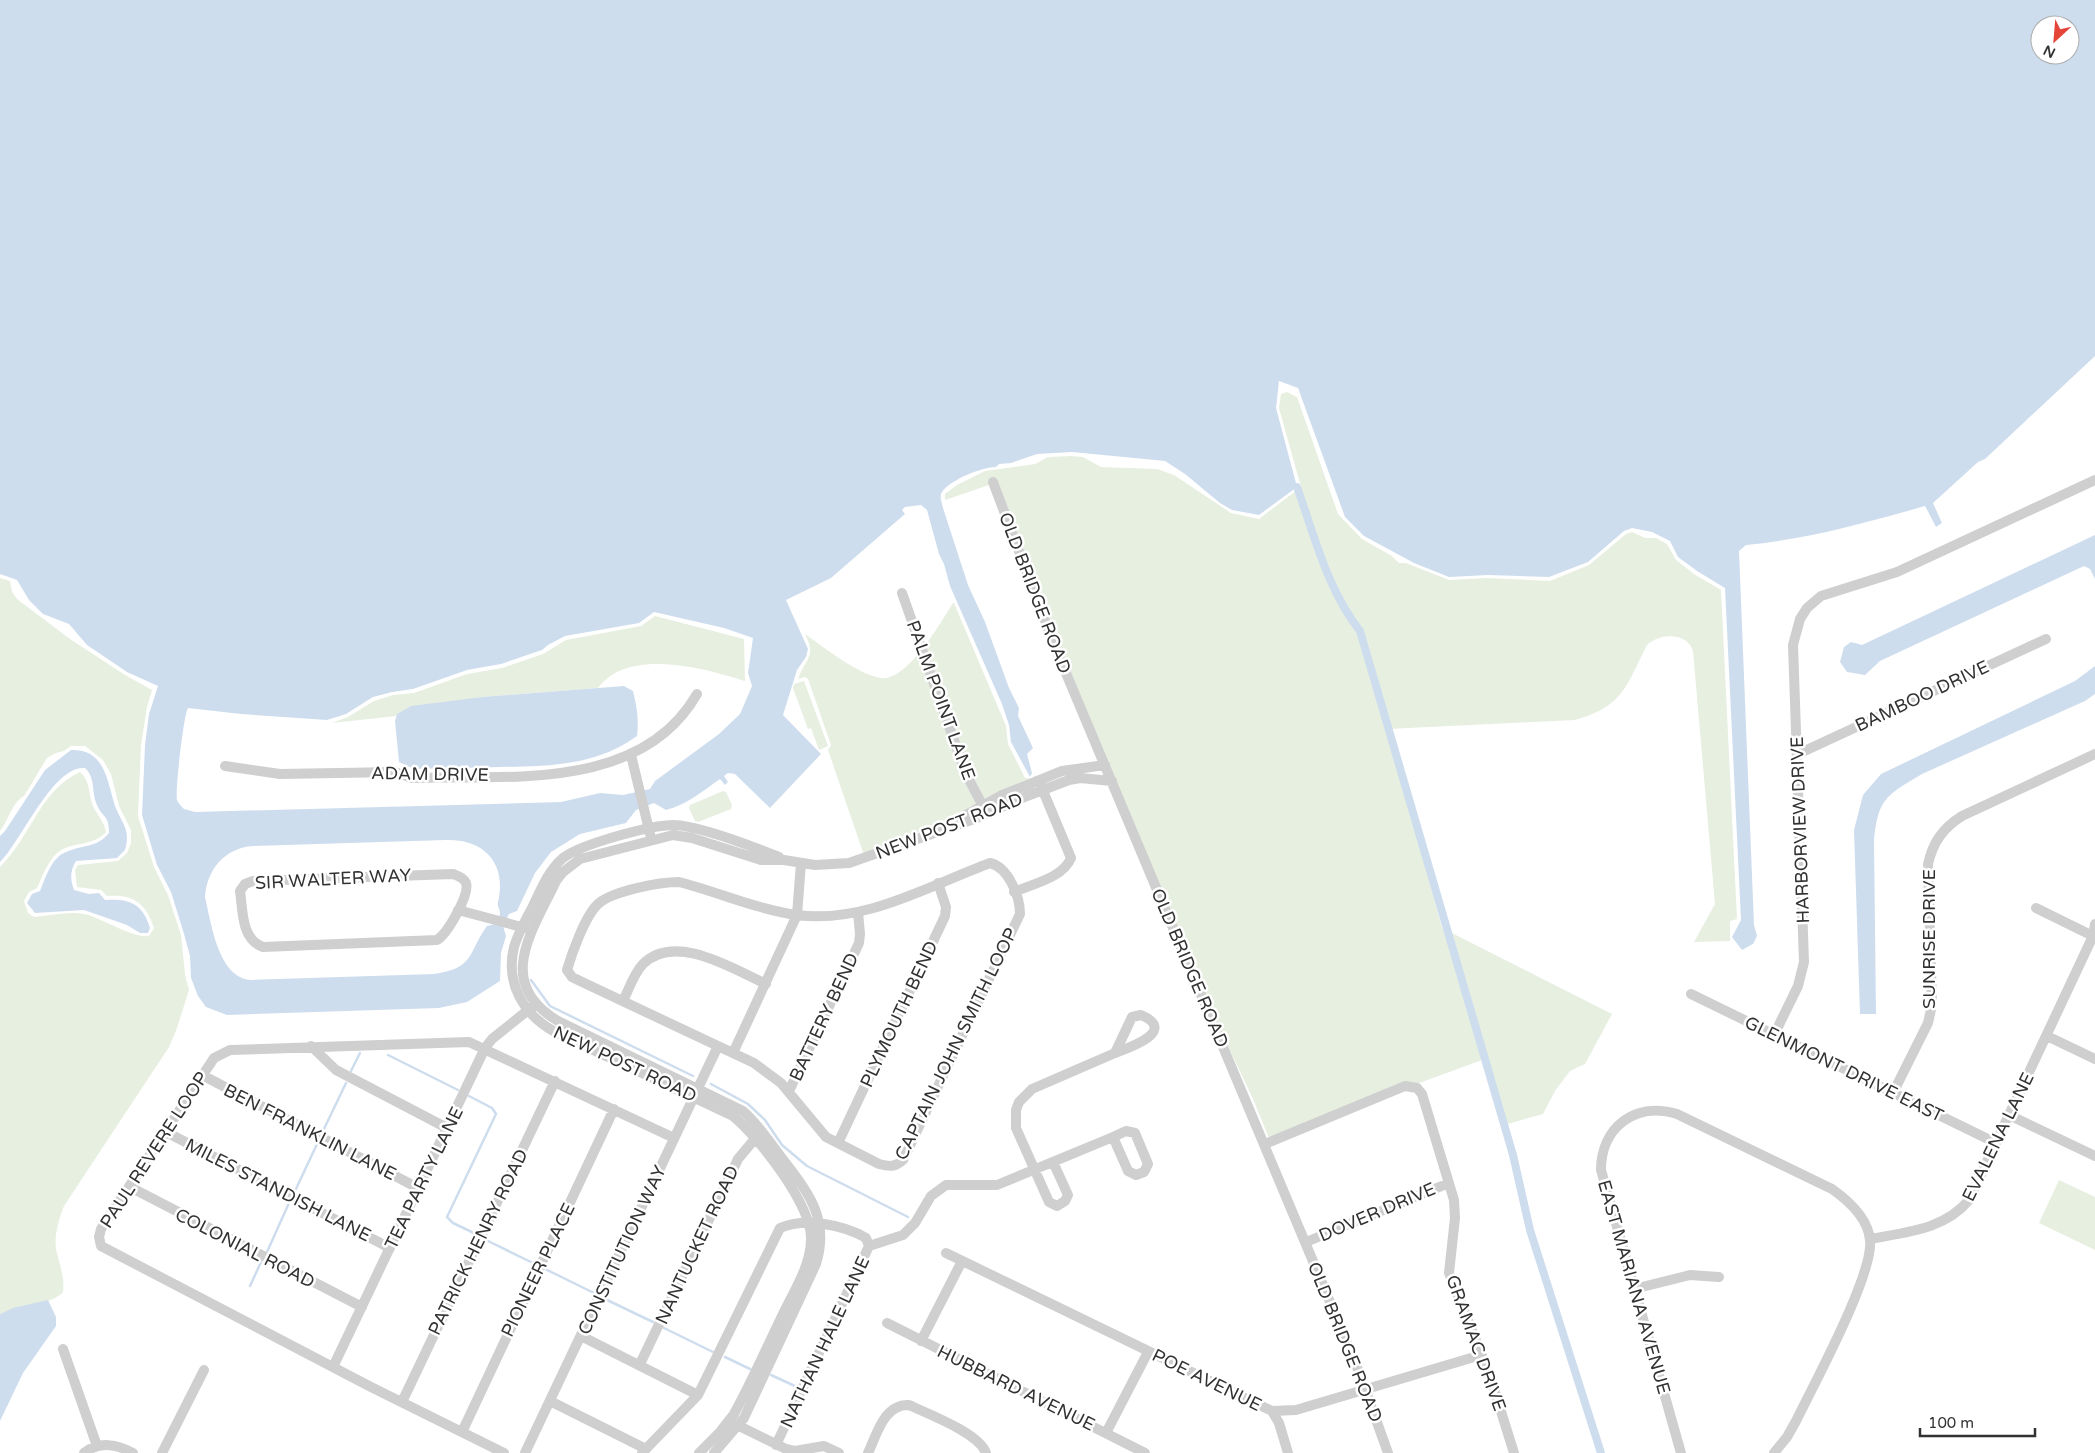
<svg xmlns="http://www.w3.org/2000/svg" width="2095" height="1453" font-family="'Varela Round',sans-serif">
<rect width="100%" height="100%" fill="#fff"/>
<path fill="#e7efe1" d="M 1287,392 L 1297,397 L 1338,514 L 1362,539 L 1392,556 L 1399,563 L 1406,563 L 1449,580 L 1487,578 L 1550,581 L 1589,565 L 1626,534 L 1632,532 L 1645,538 L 1656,538 L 1667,544 L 1676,560 L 1694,574 L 1721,590 L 1737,919 L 1730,921 L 1730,941 L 1694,942 L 1715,904 L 1693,651 C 1687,632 1660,633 1647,645 C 1626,686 1624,706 1575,720 L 1388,729 L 1442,928 L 1612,1014 L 1585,1064 L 1570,1071 L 1555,1091 L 1543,1114 L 1504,1125 L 1482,1060 L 1269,1138 L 1253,1099 L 1148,876 L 998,482 L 945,500 L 945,494 L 957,485 L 985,471 L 1035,464 L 1048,457 L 1071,456 L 1083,457 L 1101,467 L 1157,469 L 1174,475 L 1231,513 L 1259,519 L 1301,487 L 1279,408 L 1281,394 Z
M 0,578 L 10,581 L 12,592 L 17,599 L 70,639 L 125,675 L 152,690 L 147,707 L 141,745 L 138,816 L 154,867 L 168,895 L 181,935 L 185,974 L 189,990 L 176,1031 L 169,1047 L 64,1206 C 59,1219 54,1235 56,1249 C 59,1263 65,1277 63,1292 C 52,1305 17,1306 0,1314 L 0,867 C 30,838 40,790 80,772 C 91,782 88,793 93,806 C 97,815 104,821 106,832 C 95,845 78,842 63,849 C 49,856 43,876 37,888 L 29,892 L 24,901 L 28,913 L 34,917 C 49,916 69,911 84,914 C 102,918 134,939 149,936 L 154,928 C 146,903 133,894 107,896 L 101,890 L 77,887 L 75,870 L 78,865 L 118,861 L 127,853 L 131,843 L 131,830 L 119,806 L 111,774 L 103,760 L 85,746 L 71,746 L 64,751 L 56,753 L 47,758 L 24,796 C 11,804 9,820 0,831 Z
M 953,603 L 954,603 L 1006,726 L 1008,744 L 1025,778 L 1032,779 L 1035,775 L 1041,790 L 866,861 L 828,750 L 831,745 L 808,679 L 805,677 L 798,679 C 805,659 817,657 805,634 C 825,648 857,674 881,678 C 907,682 941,622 953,603 Z
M 655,616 L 744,639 L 745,681 C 704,668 628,647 598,688 L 482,697 L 404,710 L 396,716 L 332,723 L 348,717 L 374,701 L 393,695 L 414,693 L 467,674 L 502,668 L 543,654 L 566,640 L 641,626 Z
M 804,681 L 828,746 L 819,750 L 811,728 L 808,729 L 793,688 L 794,684 Z
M 723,791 L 726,792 L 732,805 L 731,809 L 698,822 L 695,821 L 689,808 L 690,805 Z
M 2059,1180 L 2095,1197 L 2095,1250 L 2039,1223 Z"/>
<path fill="#ceddee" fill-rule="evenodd" d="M 0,0 L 2095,0 L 2095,356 L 1985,459 L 1978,462 L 1933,503 L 1942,523 L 1936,527 L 1925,506 C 1865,523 1808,539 1746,545 L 1739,551 L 1754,925 L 1757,936 L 1753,944 L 1742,950 L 1732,937 L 1741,920 L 1725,588 L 1697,571 L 1678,557 L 1670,541 L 1652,532 L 1632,528 L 1624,531 L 1588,562 L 1549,577 L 1488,575 L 1449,577 L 1414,563 L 1364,536 L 1345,517 L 1298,388 L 1279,381 L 1276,408 L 1297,487 L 1259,515 L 1232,510 L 1220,503 L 1185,474 L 1165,461 L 1072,452 L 1037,454 L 1011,463 L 999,464 L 996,467 C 982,467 950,480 942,492 C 939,497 942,503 943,508 L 968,585 L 985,622 L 1009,688 L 1019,708 L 1018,716 L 1033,748 L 1027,754 L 1032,773 L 1030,777 L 1011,742 L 1009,725 L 1002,704 L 950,586 L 944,564 L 939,554 L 927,510 L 921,505 L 905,507 L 902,510 L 905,514 L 831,578 L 786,600 L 808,649 L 806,657 L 797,670 L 783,715 L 821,754 L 770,808 L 735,774 L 728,773 L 724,776 L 728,782 L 725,785 L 720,779 C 703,791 686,805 666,810 L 654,803 L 636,810 L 626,823 L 580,834 L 551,852 L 535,873 L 517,911 L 509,914 L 503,926 L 506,936 L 501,953 L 500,981 L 467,1002 L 439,1008 L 227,1015 L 206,1007 L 198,996 L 191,978 L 190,956 L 184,934 L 171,892 L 157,865 L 142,815 L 145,745 L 149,714 L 158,686 L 127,672 L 87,645 L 69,624 L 43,614 L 29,600 L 17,580 L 0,574 ZM 2040,25 L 2070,25 L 2070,55 L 2040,55 ZM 654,612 L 724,628 L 753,638 L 748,673 L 752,686 L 740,714 L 719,734 L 655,781 L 650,789 L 623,795 L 600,793 L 561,802 L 195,812 L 184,809 C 181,806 178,803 177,800 C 175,790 184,713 188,708 L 241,714 L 327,720 L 346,714 L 373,697 L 392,692 L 413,689 L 467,670 L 501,664 L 542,650 L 548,645 L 565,636 L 639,623 ZM 446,840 C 485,839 507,864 498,902 C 497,907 500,909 500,913 C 500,916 497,922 496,924 L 487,926 C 467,954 475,968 434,974 L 250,980 C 218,977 211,922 205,897 C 207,869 225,848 253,846 Z
M 2095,535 L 2095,579 L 2090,569 L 2084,566 L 1880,661 L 1865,675 L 1847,672 L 1840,662 L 1844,647 L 1851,642 L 1862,645 Z
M 2095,666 L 2095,694 L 2085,701 L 1922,774 C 1887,795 1878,798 1874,840 L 1876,1014 L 1860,1014 L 1854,830 L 1863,795 L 1881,774 L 2075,681 Z
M 624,686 L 633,691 C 637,707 639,720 637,736 C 596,766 549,766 502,767 C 472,768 443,768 414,769 L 399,762 L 395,721 L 397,714 L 411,706 L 482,697 Z
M 71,750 C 105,749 107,780 115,806 C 122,824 131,829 125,850 L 117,858 L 76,861 C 70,871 70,879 74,890 L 89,894 L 99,893 L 105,900 C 130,898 143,904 150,928 L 148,933 L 140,933 L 127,925 L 84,910 L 35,913 L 27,903 L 32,894 L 40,891 C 45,879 51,859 64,853 C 82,844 96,849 109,833 C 109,814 103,819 97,805 C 91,792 96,778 85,768 C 53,765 21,842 0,862 L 0,836 L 5,831 L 45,770 Z
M 48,1300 L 56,1317 L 56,1326 L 23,1373 L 0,1421 L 0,1314 L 13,1308 Z"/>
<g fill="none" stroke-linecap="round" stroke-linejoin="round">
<path stroke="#ceddee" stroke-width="2.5" d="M 531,980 L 550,1006 L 693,1076
M 388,1055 L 458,1090
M 351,1071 L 360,1053
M 711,1084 L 748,1104 L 765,1120 L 782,1145 L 807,1166 L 908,1217
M 469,1096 L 492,1108 L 496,1114 L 447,1217 L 453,1223 L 476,1234
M 323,1131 L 346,1083
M 295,1191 L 318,1142
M 486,1240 L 535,1264
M 267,1252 L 289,1203
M 545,1269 L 594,1293
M 250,1286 L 261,1262
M 605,1299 L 653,1322
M 664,1328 L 713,1352
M 725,1357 L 750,1369
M 771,1375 L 797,1387"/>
<path stroke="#ceddee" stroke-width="8" d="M 1297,487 C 1315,537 1327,589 1360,631 L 1513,1155 L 1530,1230 L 1601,1453"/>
<path stroke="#cfcfcf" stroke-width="10" d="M 993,482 L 1055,647 L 1315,1266 L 1359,1372 L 1388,1453
M 902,593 L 966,774 L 987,814
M 1798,754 L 2046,639
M 631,755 L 650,834
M 225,766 L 280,774 L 395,772 L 412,778 C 508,775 641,792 697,694
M 955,821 L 1000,796 L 1062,771 L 1105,765
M 990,863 C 1008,867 1020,896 1020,914 L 903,1160 C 895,1167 890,1167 879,1164 L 826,1137 L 781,1083 L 754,1063 L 580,981 L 572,977 L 567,970 C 572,953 585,916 598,904 C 612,891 660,882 679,882 C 718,892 756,909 797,915 C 865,924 928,886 990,863 Z
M 453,874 C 458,876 463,877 466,883 C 470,895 447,934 437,940 L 263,947 C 241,939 243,911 240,891 L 245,884 L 253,881 Z
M 1014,892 C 1032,884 1063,878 1071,858 L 1041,786
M 2036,908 L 2095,937
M 458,910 L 529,929
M 1691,994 L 1996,1143
M 623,1001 C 629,989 634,973 643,964 C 675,932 733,969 766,984
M 1141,1015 C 1178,1031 1129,1048 1115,1053 L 1132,1017 Z
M 1774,1035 L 1798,986 L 1804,962 L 1793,645 L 1800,619 L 1807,608 L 1821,596 L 1897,572 L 2095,480
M 2047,1036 L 2095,1059
M 311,1046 L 336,1070 L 447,1128
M 733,1053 L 797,915 L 801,863
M 202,1075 L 418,1188
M 789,1091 L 859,943 L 860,934 L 858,912
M 1893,1093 L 1928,1023 L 1932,1005 L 1928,864 C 1933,842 1943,828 1962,816 L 2095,754
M 2009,1115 L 2095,1156
M 1126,1131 L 1135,1133 L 1148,1164 L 1144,1172 L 1136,1175 L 1128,1171 L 1113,1137 Z
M 166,1132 L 390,1248
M 838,1143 L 945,916 L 946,907 L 938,883
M 1265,1144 L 1405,1086 L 1417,1088 L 1422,1094 L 1454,1200 L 1455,1218 L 1449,1273 L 1489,1373 L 1514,1453
M 1053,1162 L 1068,1195 L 1065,1201 L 1057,1206 L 1049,1202 L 1016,1128 L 1016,1110 L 1019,1102 L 1032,1089 L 1115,1053
M 130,1187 L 362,1307
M 1870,1239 C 1906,1232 1944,1230 1969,1200 L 2093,936 L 2095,924
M 1306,1242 L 1449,1183
M 869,1246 L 903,1235 L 915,1223 L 931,1196 L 946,1185 L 997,1185 L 1113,1137
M 946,1253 L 1272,1411 L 1296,1410 L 1481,1355
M 1634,1289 L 1690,1275 L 1719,1277
M 887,1323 L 1145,1453
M 581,1336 L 698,1395
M 921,1341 L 962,1261
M 63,1349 L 97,1446
M 640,1364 L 738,1159 L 758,1135
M 333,1367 L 485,1048 L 492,1039 L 532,1007
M 550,1401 L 646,1449
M 402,1402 L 555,1081
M 1272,1411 L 1279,1423 L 1288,1453
M 735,1424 L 786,1449 L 795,1451 L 824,1446 L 839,1453
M 462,1432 L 614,1109
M 1106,1433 L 1148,1352
M 84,1453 C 99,1441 117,1444 133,1453
M 162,1453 L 204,1370
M 504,1453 L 371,1387 L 101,1246 L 99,1237 L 101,1229 L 214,1058 L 230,1050 L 469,1042 L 674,1138
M 525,1453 L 718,1046
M 642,1453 L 698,1395 L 780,1228 C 805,1217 844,1225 866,1238 L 869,1246 L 776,1445
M 699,1453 L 719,1433 L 734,1414 C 752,1381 767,1347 783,1314 C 794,1291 811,1265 811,1239 C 812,1206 759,1137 733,1116 L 555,1032 C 524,1015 505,984 514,947 C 518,933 526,919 533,906 C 541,889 548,871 563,858 C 581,844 651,825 674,825 C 701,826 754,847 779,857
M 714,1453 L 744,1418 L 816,1264 C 831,1216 805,1189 778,1153 C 767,1138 757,1123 743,1111 L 558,1021 C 494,983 532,932 556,881 L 563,872 L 580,859 L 673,835 L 692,838 L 761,860 L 784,860 L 815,865 L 849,863 L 977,818 L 1027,796 L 1069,780 L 1080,778 L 1112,781
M 868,1453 C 877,1434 884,1404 909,1405 C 928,1414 979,1433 986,1453
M 1681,1453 L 1601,1170 C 1601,1127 1636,1101 1677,1114 L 1832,1189 C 1849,1201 1868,1219 1870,1240 C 1874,1274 1813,1386 1796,1421 L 1787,1437 L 1774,1453"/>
</g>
<g text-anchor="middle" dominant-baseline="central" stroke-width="5" stroke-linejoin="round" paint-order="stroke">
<g font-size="18" fill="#323232" stroke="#fff">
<text transform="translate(1035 593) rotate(69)">OLD BRIDGE ROAD</text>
<text transform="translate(1922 696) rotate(-25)">BAMBOO DRIVE</text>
<text transform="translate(941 700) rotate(70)">PALM POINT LANE</text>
<text transform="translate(430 774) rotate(1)">ADAM DRIVE</text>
<text transform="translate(949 826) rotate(-21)">NEW POST ROAD</text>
<text transform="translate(1800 830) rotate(-92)">HARBORVIEW DRIVE</text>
<text transform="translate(333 879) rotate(-3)">SIR WALTER WAY</text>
<text transform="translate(1929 939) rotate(-90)">SUNRISE DRIVE</text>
<text transform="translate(1190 968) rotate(67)">OLD BRIDGE ROAD</text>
<text transform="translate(899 1014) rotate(-65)">PLYMOUTH BEND</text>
<text transform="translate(824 1017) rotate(-65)">BATTERY BEND</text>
<text transform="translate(956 1044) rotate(-64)">CAPTAIN JOHN SMITH LOOP</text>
<text transform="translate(625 1064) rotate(25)">NEW POST ROAD</text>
<text transform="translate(1844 1069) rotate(26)">GLENMONT DRIVE EAST</text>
<text transform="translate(310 1132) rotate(27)">BEN FRANKLIN LANE</text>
<text transform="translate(1998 1137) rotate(-64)">EVALENA LANE</text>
<text transform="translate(154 1150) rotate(-57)">PAUL REVERE LOOP</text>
<text transform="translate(424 1178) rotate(-64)">TEA PARTY LANE</text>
<text transform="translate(278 1190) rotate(27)">MILES STANDISH LANE</text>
<text transform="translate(1377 1212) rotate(-23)">DOVER DRIVE</text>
<text transform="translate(478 1242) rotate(-64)">PATRICK HENRY ROAD</text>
<text transform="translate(697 1245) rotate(-65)">NANTUCKET ROAD</text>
<text transform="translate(245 1248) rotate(27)">COLONIAL ROAD</text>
<text transform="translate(622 1250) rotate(-65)">CONSTITUTION WAY</text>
<text transform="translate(538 1270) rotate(-64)">PIONEER PLACE</text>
<text transform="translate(1634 1287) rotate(74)">EAST MARIANA AVENUE</text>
<text transform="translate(825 1342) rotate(-65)">NATHAN HALE LANE</text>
<text transform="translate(1345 1342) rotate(68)">OLD BRIDGE ROAD</text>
<text transform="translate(1476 1343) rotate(70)">GRAMAC DRIVE</text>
<text transform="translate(1207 1380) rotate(26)">POE AVENUE</text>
<text transform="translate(1016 1388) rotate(26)">HUBBARD AVENUE</text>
</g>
</g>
<g transform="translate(2055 40) rotate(206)"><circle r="24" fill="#ffffff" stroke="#adadad"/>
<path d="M0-4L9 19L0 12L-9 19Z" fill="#e54539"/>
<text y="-8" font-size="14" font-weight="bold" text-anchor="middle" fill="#323232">N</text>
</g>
<path d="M1920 1428v8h115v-8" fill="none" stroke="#323232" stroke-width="2.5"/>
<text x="1928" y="1428" font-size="15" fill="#323232" stroke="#ffffff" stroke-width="4" paint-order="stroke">100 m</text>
</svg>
